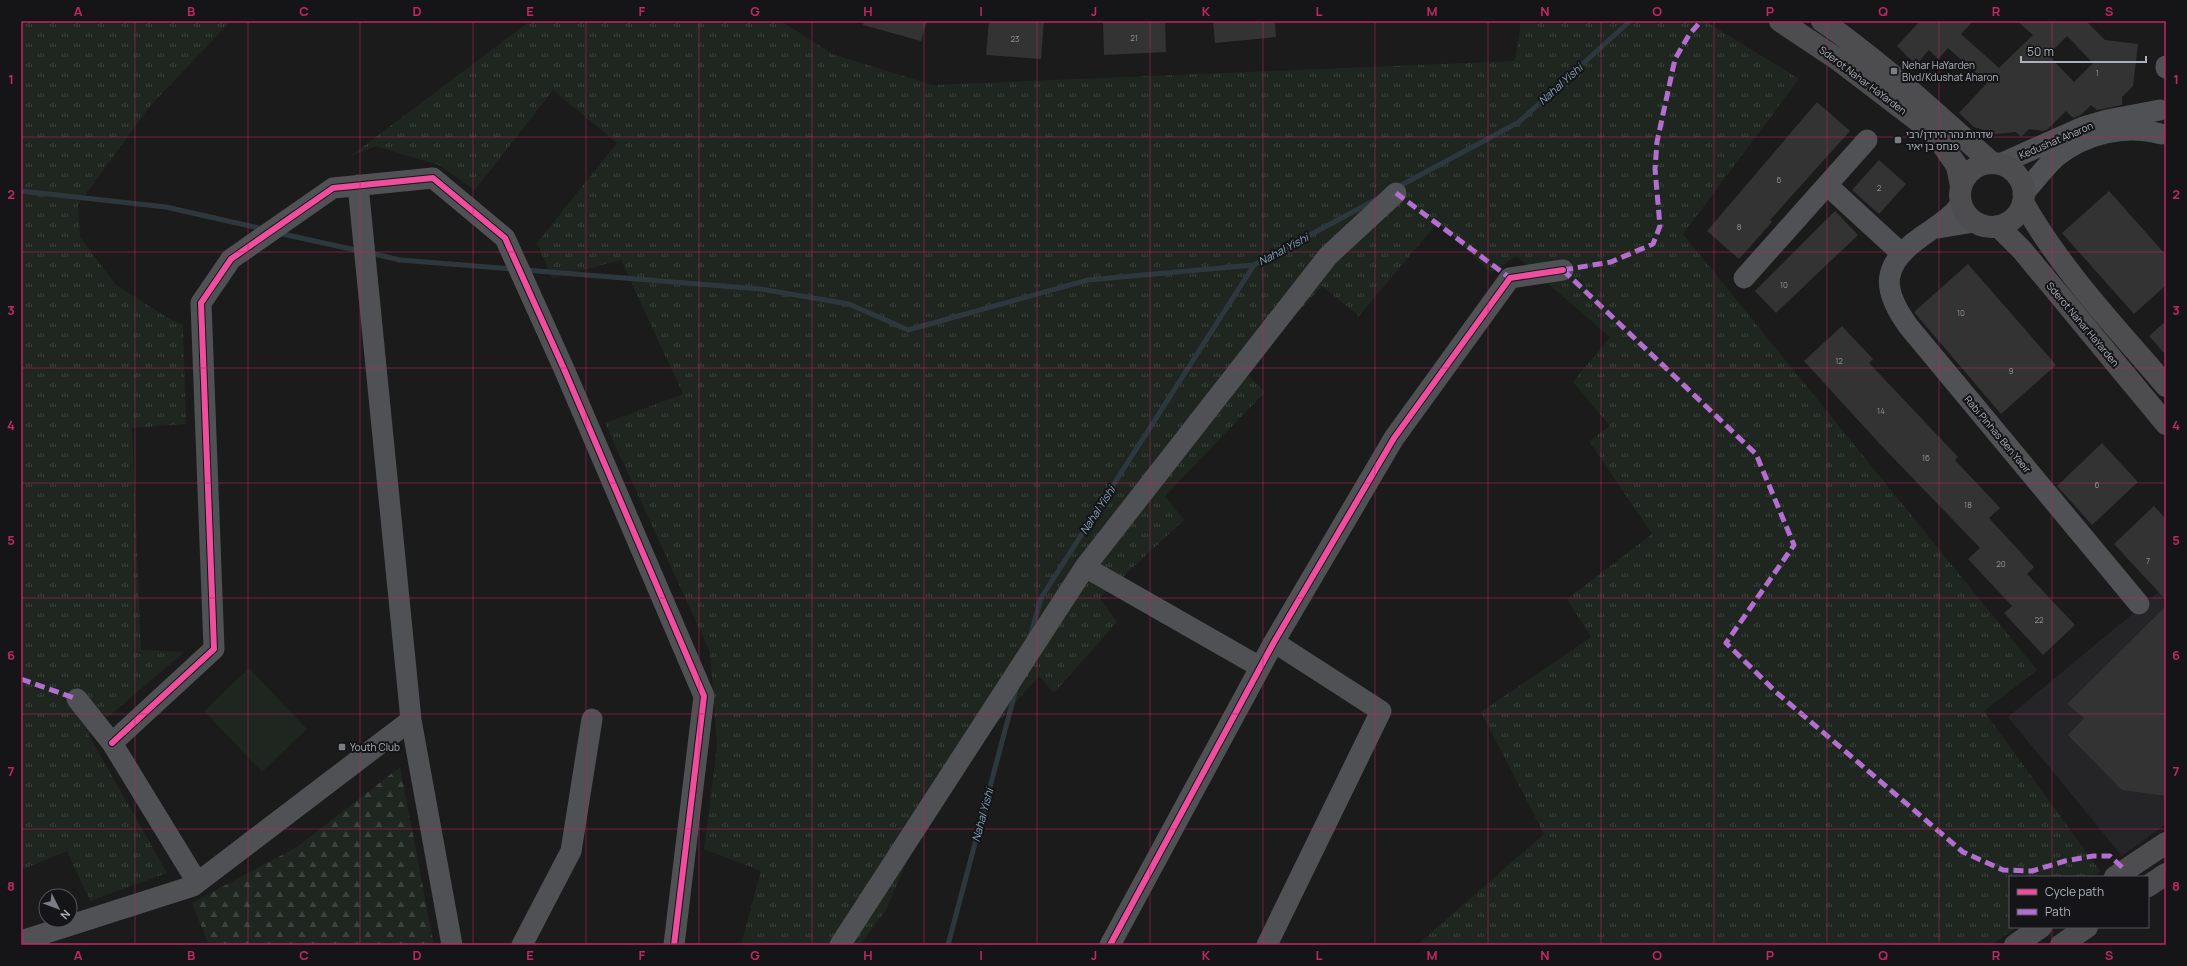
<svg xmlns="http://www.w3.org/2000/svg" width="2187" height="966" font-family="Manrope,'Noto Sans Hebrew',sans-serif">
<defs>
<pattern id="grass-tufts" width="24" height="20" patternUnits="userSpaceOnUse"><rect width="24" height="20" fill="#1e261f"/><path d="M3 7l-1-3M5 7V3M7 7l1-3M15 17l-1-3M17 17v-4M19 17l1-3" fill="none" stroke="#3c433e"/></pattern>
<pattern id="forest-firs" width="22" height="20" patternUnits="userSpaceOnUse"><rect width="22" height="20" fill="#1e261f"/><path d="M5 1l3.5 6h-7zM16 11l3.5 6h-7z" fill="#3c433e"/></pattern>
</defs>
<rect width="100%" height="100%" fill="#1b1b1b"/>
<path fill="#252528" d="M 2166,586 L 2166,824 L 2122,856 L 2008,717 Z"/>
<path fill="url(#grass-tufts)" d="M 21,21 L 231,21 L 150,106 L 78,205 L 80,237 L 116,285 L 168,318 L 183,325 L 186,424 L 132,428 L 141,650 L 184,652 L 88,734 L 167,873 L 90,901 L 67,851 L 21,870 Z
M 530,21 L 781,21 L 832,54 L 933,85 L 1515,61 L 1521,21 L 1705,21 L 1799,79 L 1683,234 L 2037,670 L 1984,711 L 2100,871 L 2092,877 L 2010,877 L 2010,927 L 2018,927 L 1991,945 L 1417,945 L 1544,834 L 1481,712 L 1591,637 L 1567,599 L 1652,534 L 1589,441 L 1610,426 L 1573,382 L 1610,337 L 1516,256 L 1491,273 L 1438,222 L 1359,316 L 1322,286 L 1244,371 L 1265,392 L 1165,496 L 1184,520 L 1100,598 L 1117,622 L 1054,693 L 1039,676 L 937,791 L 886,910 L 860,945 L 741,945 L 761,871 L 704,849 L 717,746 L 710,652 L 605,423 L 683,394 L 621,260 L 552,278 L 537,243 L 617,143 L 553,90 L 475,190 L 439,165 L 376,146 L 352,155 Z"/>
<path fill="url(#forest-firs)" d="M 400,767 L 434,945 L 209,945 L 192,903 L 297,847 Z"/>
<path fill="#1e261f" d="M 249,668 L 307,729 L 262,772 L 204,711 Z"/>
<g fill="none" stroke-linecap="round" stroke-linejoin="round">
<path stroke="#2d383e" stroke-width="5" d="M 1396,188 L 1519,122 L 1630,21
M 21,191 L 166,207 L 263,229
M 278,233 L 360,251
M 370,253 L 400,260 L 513,269
M 525,270 L 760,289 L 849,304 L 908,330 L 1088,280 L 1254,265
M 1031,634 L 1041,598 L 1254,265 L 1377,199
M 948,945 L 1016,689"/>
</g>
<path fill="#333" fill-rule="evenodd" d="M 864,21 L 927,21 L 921,41 L 863,25 Z
M 989,21 L 1044,21 L 1041,59 L 986,55 Z
M 1103,21 L 1165,21 L 1166,52 L 1104,55 Z
M 1213,21 L 1275,21 L 1276,37 L 1215,43 Z
M 1920,21 L 1973,21 L 1961,34 L 1999,68 L 2033,35 L 2017,21 L 2086,21 L 2105,40 L 2138,44 L 2133,86 L 2122,97 L 2122,105 L 2097,110 L 2091,105 L 2081,115 L 2073,118 L 2066,111 L 2048,129 L 2044,131 L 2029,129 L 2021,137 L 2016,132 L 1996,134 L 1974,127 L 1959,113 L 1987,83 L 1948,48 L 1938,59 L 1929,50 L 1916,65 L 1897,46 ZM 2067,36 L 2093,63 L 2074,82 L 2048,55 Z
M 1817,102 L 1850,131 L 1770,220 L 1772,222 L 1739,259 L 1707,231 Z
M 1879,160 L 1906,184 L 1879,214 L 1852,190 Z
M 2109,191 L 2166,255 L 2166,285 L 2134,314 L 2062,233 Z
M 1835,211 L 1858,235 L 1776,313 L 1755,291 Z
M 1968,264 L 2056,365 L 2001,414 L 1914,312 Z
M 2166,321 L 2166,355 L 2149,336 Z
M 1842,326 L 1873,359 L 1869,363 L 1958,457 L 1955,460 L 2000,508 L 1989,518 L 2034,567 L 2027,574 L 2075,625 L 2043,655 L 2004,613 L 2012,606 L 1968,559 L 1980,548 L 1879,443 L 1804,361 Z
M 2102,443 L 2138,482 L 2092,525 L 2057,486 Z
M 2154,506 L 2166,519 L 2166,600 L 2114,544 Z
M 2166,606 L 2166,796 L 2122,790 L 2068,735 L 2084,718 L 2067,704 Z"/>
<g fill="none" stroke-linecap="round" stroke-linejoin="round">
<path stroke="#4f5154" stroke-width="21" d="M 2166,66 L 2166,68
M 2000,164 L 2083,127 L 2107,120 L 2160,110
M 358,185 L 411,720 L 452,945
M 1827,185 L 1902,254
M 2023,194 C 2034,182 2044,168 2056,157 C 2085,134 2125,124 2161,134
M 1961,204 C 1950,219 1936,226 1921,237 C 1881,265 1881,289 1909,327 L 2139,604
M 1938,228 L 1974,222
M 1744,278 L 1867,140
M 1085,567 L 1260,667
M 77,699 L 112,743 L 197,882
M 112,743 L 214,649 L 201,303 L 231,259 L 333,188 L 433,178 L 505,238 L 564,369 L 704,696 L 674,945
M 21,941 L 193,886 L 411,720
M 522,945 L 571,851 L 592,719
M 840,945 L 1085,567 L 1328,256 L 1396,193
M 1110,945 L 1274,642 L 1394,438 L 1510,278 L 1563,270
M 1267,945 L 1381,711 L 1274,642"/>
<path stroke="#4d4d50" stroke-width="22" d="M 1780,21 L 1837,59 L 1926,127 L 1939,140 L 1957,166 L 1961,186
M 1822,21 C 1883,63 1936,114 1992,163
M1960 195a32 32 0 1 1 64 0a32 32 0 1 1-64 0Z
M 2023,202 C 2061,270 2116,327 2166,386
M 1998,226 L 2022,250 L 2166,424
M 2115,877 L 2166,843
M 2148,886 L 2166,874
M 2015,945 L 2041,927
M 2061,945 L 2087,927"/>
<path stroke="#b36fd0" stroke-width="5" stroke-dasharray="10 5" stroke-linecap="butt" d="M 1396,193 L 1510,278
M 1563,270 L 1756,454 L 1794,545 L 1726,643 L 1776,692 L 1963,852 L 2003,870 L 2032,871 L 2065,861 L 2093,856 L 2110,856 L 2125,870
M 1563,270 L 1611,262 L 1653,244 L 1660,226 L 1655,169 L 1657,142 L 1675,59 L 1689,35 L 1701,21
M 21,679 L 77,699"/>
<defs>
<path id="cycleway" d="M 112,743 L 214,649 L 201,303 L 231,259 L 333,188 L 433,178 L 505,238 L 564,369 L 704,696 L 674,945
M 1110,945 L 1274,642 L 1394,438 L 1510,278 L 1563,270"/>
</defs>
<use href="#cycleway" stroke="#151518" stroke-width="8"/>
<use href="#cycleway" stroke="#ef4d9e" stroke-width="6"/>
</g>
<path fill="none" stroke="#c02765" stroke-width="1" stroke-opacity="0.55" d="M 135,21 L 135,945M 248,21 L 248,945M 360,21 L 360,945M 473,21 L 473,945M 586,21 L 586,945M 699,21 L 699,945M 812,21 L 812,945M 924,21 L 924,945M 1037,21 L 1037,945M 1150,21 L 1150,945M 1263,21 L 1263,945M 1375,21 L 1375,945M 1488,21 L 1488,945M 1601,21 L 1601,945M 1714,21 L 1714,945M 1827,21 L 1827,945M 1939,21 L 1939,945M 2052,21 L 2052,877M 21,137 L 2166,137M 21,252 L 2166,252M 21,368 L 2166,368M 21,483 L 2166,483M 21,598 L 2166,598M 21,714 L 2166,714M 21,829 L 2166,829M 2052,927 L 2052,945"/>
<g fill="#797d84" stroke="#151518" stroke-width="1.5">
<rect x="1890" y="67" width="8" height="8" rx="2"/>
<rect x="1894" y="136" width="8" height="8" rx="2"/>
<rect x="338" y="743" width="8" height="8" rx="2"/>
</g>
<g text-anchor="middle" dominant-baseline="central" stroke-width="4" stroke-linejoin="round" paint-order="stroke">
<g font-size="8" fill="#8e929a">
<text x="1134" y="37">21</text>
<text x="1015" y="38">23</text>
<text x="2097" y="72">1</text>
<text x="1779" y="179">6</text>
<text x="1879" y="187">2</text>
<text x="1739" y="226">8</text>
<text x="1784" y="284">10</text>
<text x="1961" y="312">10</text>
<text x="1839" y="360">12</text>
<text x="2011" y="370">9</text>
<text x="1881" y="410">14</text>
<text x="1926" y="457">16</text>
<text x="2097" y="484">6</text>
<text x="1968" y="504">18</text>
<text x="2148" y="560">7</text>
<text x="2001" y="563">20</text>
<text x="2039" y="619">22</text>
</g>
<g font-size="10" fill="#acb2bc" stroke="#151518" text-anchor="start">
<text x="1902" y="65">Nehar HaYarden<tspan x="1902" dy="12">Blvd/Kdushat Aharon</tspan></text>
<text x="1906" y="134">שדרות נהר הירדן/רבי<tspan x="1906" dy="12">פנחס בן יאיר</tspan></text>
<text x="350" y="747">Youth Club</text>
</g>
<g font-size="10" fill="#acb2bc" stroke="#151518">
<text transform="translate(1863 80) rotate(37)">Sderot Nahar HaYarden</text>
<text transform="translate(2056 140) rotate(-23)">Kedushat Aharon</text>
<text transform="translate(2083 324) rotate(50)">Sderot Nahar HaYarden</text>
<text transform="translate(1998 434) rotate(50)">Rabi Pinhas Ben Yaeir</text>
</g>
<g font-size="11" font-style="italic" fill="#83a3b8" stroke="#151518">
<text transform="translate(1560 84) rotate(-42)">Nahal Yishi</text>
<text transform="translate(1283 249) rotate(-28)">Nahal Yishi</text>
<text transform="translate(1097 510) rotate(-57)">Nahal Yishi</text>
<text transform="translate(982 815) rotate(-75)">Nahal Yishi</text>
</g>
</g>
<rect width="2187" height="966" fill="none" stroke="#151518" stroke-width="44"/>
<rect x="2009" y="876" width="140" height="52" fill="#151518" stroke="#51545a"/>
<rect x="2017" y="889" width="20" height="6" fill="#ef4d9e" stroke="#51545a"/>
<text x="2045" y="896" font-size="12" fill="#acb2bc">Cycle path</text>
<rect x="2017" y="909" width="20" height="6" fill="#b36fd0" stroke="#51545a"/>
<text x="2045" y="916" font-size="12" fill="#acb2bc">Path</text>
<g transform="translate(58 908) rotate(132)"><circle r="19" fill="#151518" stroke="#51545a"/>
<path d="M0-3L7 15L0 10L-7 15Z" fill="#797d84"/>
<text y="-6" font-size="11" font-weight="bold" text-anchor="middle" fill="#acb2bc">N</text>
</g>
<path d="M2021 56v6h125v-6" fill="none" stroke="#acb2bc" stroke-width="2"/>
<text x="2027" y="56" font-size="12" fill="#acb2bc" stroke="#151518" stroke-width="3" paint-order="stroke">50 m</text>
<rect x="22" y="22" width="2143" height="922" fill="none" stroke="#c02765" stroke-width="1.5"/>
<g font-size="13" text-anchor="middle" font-weight="bold" fill="#c02765">
<text x="78" y="16">A</text>
<text x="191" y="16">B</text>
<text x="304" y="16">C</text>
<text x="417" y="16">D</text>
<text x="530" y="16">E</text>
<text x="642" y="16">F</text>
<text x="755" y="16">G</text>
<text x="868" y="16">H</text>
<text x="981" y="16">I</text>
<text x="1094" y="16">J</text>
<text x="1206" y="16">K</text>
<text x="1319" y="16">L</text>
<text x="1432" y="16">M</text>
<text x="1545" y="16">N</text>
<text x="1657" y="16">O</text>
<text x="1770" y="16">P</text>
<text x="1883" y="16">Q</text>
<text x="1996" y="16">R</text>
<text x="2109" y="16">S</text>
<text x="11" y="84">1</text>
<text x="2176" y="84">1</text>
<text x="11" y="199">2</text>
<text x="2176" y="199">2</text>
<text x="11" y="315">3</text>
<text x="2176" y="315">3</text>
<text x="11" y="430">4</text>
<text x="2176" y="430">4</text>
<text x="11" y="545">5</text>
<text x="2176" y="545">5</text>
<text x="11" y="660">6</text>
<text x="2176" y="660">6</text>
<text x="11" y="776">7</text>
<text x="2176" y="776">7</text>
<text x="11" y="891">8</text>
<text x="2176" y="891">8</text>
<text x="78" y="960">A</text>
<text x="191" y="960">B</text>
<text x="304" y="960">C</text>
<text x="417" y="960">D</text>
<text x="530" y="960">E</text>
<text x="642" y="960">F</text>
<text x="755" y="960">G</text>
<text x="868" y="960">H</text>
<text x="981" y="960">I</text>
<text x="1094" y="960">J</text>
<text x="1206" y="960">K</text>
<text x="1319" y="960">L</text>
<text x="1432" y="960">M</text>
<text x="1545" y="960">N</text>
<text x="1657" y="960">O</text>
<text x="1770" y="960">P</text>
<text x="1883" y="960">Q</text>
<text x="1996" y="960">R</text>
<text x="2109" y="960">S</text>
</g>
</svg>
